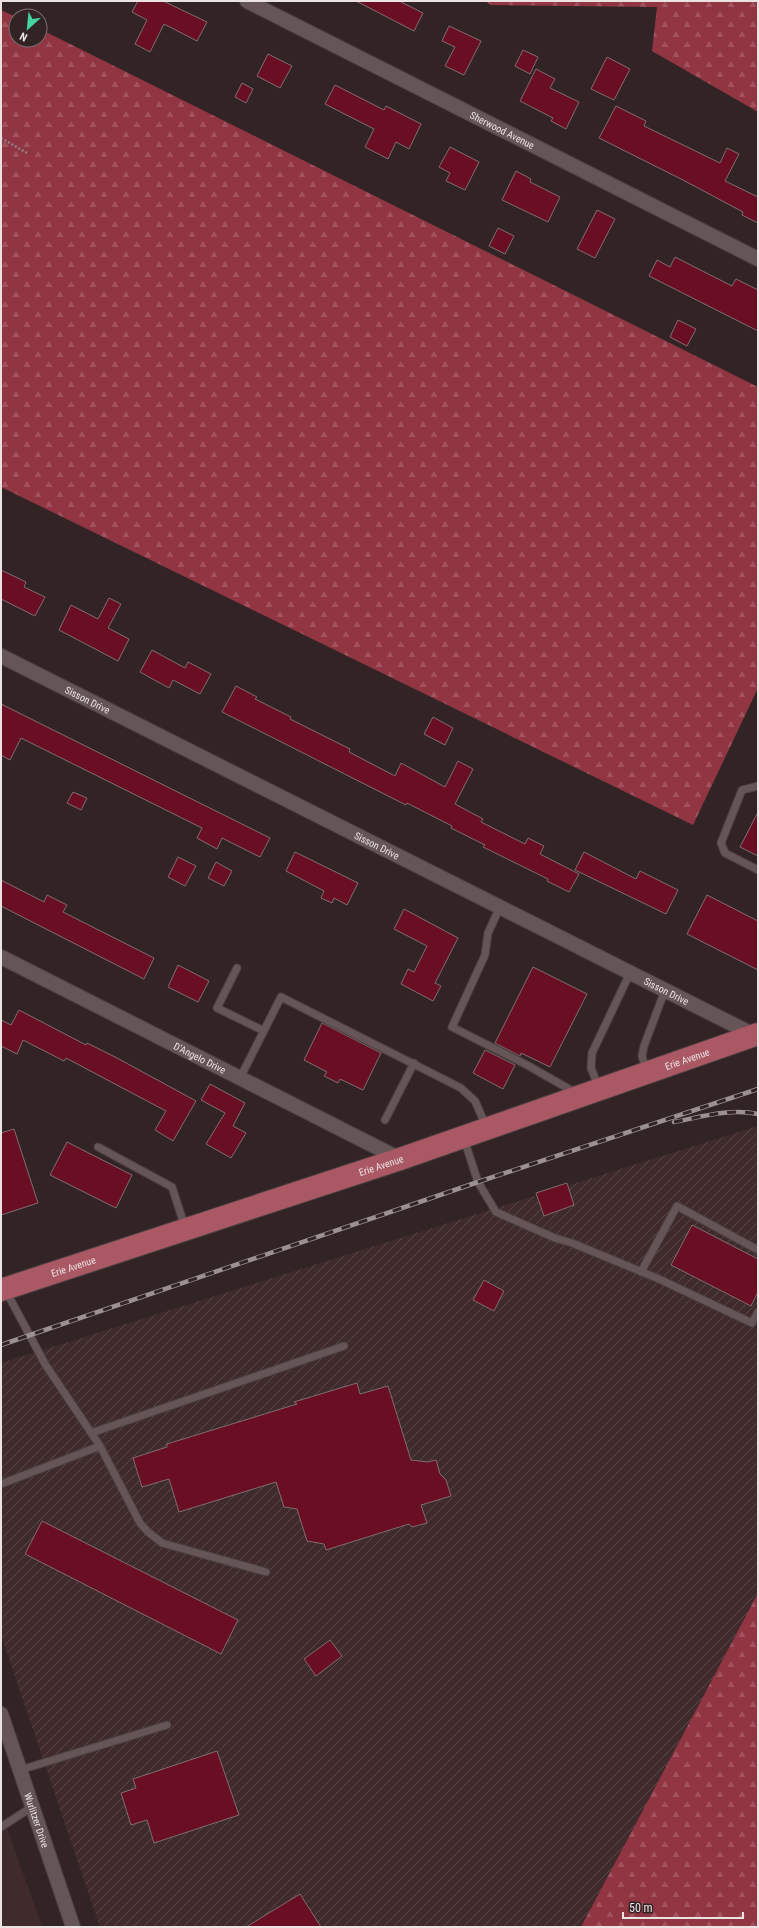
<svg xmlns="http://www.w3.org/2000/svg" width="759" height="1928" font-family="'Roboto Condensed',sans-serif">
<defs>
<pattern id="industrial-furrows" width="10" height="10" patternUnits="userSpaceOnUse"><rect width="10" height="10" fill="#3f2a2c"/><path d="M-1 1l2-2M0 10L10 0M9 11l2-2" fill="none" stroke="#5b494a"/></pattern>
<pattern id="forest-firs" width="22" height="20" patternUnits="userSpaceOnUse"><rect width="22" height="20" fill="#913543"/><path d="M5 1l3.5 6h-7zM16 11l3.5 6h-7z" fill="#a1525e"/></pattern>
</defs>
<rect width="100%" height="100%" fill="#322425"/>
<path fill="#3f2a2c" d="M 1,1812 L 42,1926 L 39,1927 L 1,1927 Z"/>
<path fill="url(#industrial-furrows)" d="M 758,1126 L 758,1593 L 581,1927 L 100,1927 L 1,1635 L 1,1363 Z"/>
<path fill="url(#forest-firs)" d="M 485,1 L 758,1 L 758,112 L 652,51 L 657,7 L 491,5 Z
M 1,10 L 16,17 L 16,40 L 40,40 L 40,29 L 758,387 L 758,688 L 693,825 L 1,487 Z
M 758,1593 L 758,1927 L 581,1927 Z"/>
<path fill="#6a0e24" stroke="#7f6e6f" d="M 138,1 L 163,1 L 207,22 L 197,41 L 164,24 L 150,52 L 135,44 L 147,20 L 132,12 Z
M 356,1 L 399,1 L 423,13 L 414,31 Z
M 449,26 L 481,41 L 464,75 L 445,66 L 455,47 L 442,41 Z
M 523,50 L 538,57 L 530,74 L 515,66 Z
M 268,54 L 292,66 L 280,88 L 257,76 Z
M 607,57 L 630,69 L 614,100 L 591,89 Z
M 536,69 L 555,79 L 550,88 L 579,102 L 566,129 L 551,121 L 553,118 L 520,101 Z
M 242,83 L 253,89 L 246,103 L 235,97 Z
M 335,85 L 384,110 L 386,106 L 421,124 L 409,149 L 396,142 L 388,159 L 365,147 L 374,129 L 325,104 Z
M 616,106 L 646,121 L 644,126 L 720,163 L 727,148 L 739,154 L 725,181 L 758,197 L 758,223 L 742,215 L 743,212 L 683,180 L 599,138 Z
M 450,147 L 479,162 L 465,190 L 446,181 L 450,173 L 439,167 Z
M 516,171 L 531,179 L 530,182 L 560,197 L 548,222 L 502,200 Z
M 597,210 L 615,219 L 595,258 L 577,249 Z
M 498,228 L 514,236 L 505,254 L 489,246 Z
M 675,257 L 732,286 L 736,279 L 758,290 L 758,331 L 649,276 L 657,260 L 670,267 Z
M 678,320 L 696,329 L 687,346 L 670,337 Z
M 1,570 L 26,582 L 24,587 L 45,597 L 35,616 L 1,599 Z
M 109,598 L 121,604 L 108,628 L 129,639 L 118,661 L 59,630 L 71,605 L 98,619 Z
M 152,650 L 185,668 L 188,662 L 211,674 L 200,694 L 173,680 L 169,688 L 140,672 Z
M 236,686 L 257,697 L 255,699 L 291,717 L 290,719 L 350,749 L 349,752 L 395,776 L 401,763 L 445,787 L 458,761 L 473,769 L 455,804 L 483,819 L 481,822 L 525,844 L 528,838 L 544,846 L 540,854 L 579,874 L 569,892 L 547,881 L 548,879 L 483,847 L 485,845 L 451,828 L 452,826 L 407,803 L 406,805 L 222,712 Z
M 1,704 L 270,838 L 260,857 L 222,838 L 217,849 L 197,838 L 202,828 L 21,738 L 10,760 L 1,755 Z
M 433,717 L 453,728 L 445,745 L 424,734 Z
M 73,792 L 87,798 L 81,810 L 67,803 Z
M 758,812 L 758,856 L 740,847 Z
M 295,852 L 358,883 L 347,905 L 334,898 L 332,903 L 321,898 L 324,891 L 286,871 Z
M 584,852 L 636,879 L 640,871 L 678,890 L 666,914 L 575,870 Z
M 178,857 L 196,866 L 185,886 L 168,877 Z
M 216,862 L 232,871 L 224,886 L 208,878 Z
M 1,880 L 44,902 L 47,895 L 67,905 L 63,912 L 154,958 L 144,979 L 1,906 Z
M 707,895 L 758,921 L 758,970 L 687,934 Z
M 404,909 L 458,938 L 435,983 L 441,986 L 433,1001 L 401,984 L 408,969 L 414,972 L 427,946 L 394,929 Z
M 178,965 L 209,981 L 198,1002 L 168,987 Z
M 533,967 L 587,994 L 550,1067 L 521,1053 L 520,1056 L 495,1043 Z
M 19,1010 L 86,1045 L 87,1043 L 117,1058 L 196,1101 L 173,1141 L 155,1130 L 166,1111 L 66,1058 L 64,1061 L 23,1040 L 17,1054 L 1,1046 L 1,1020 L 11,1025 Z
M 322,1023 L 381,1053 L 363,1090 L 340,1079 L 338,1083 L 324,1076 L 327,1072 L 304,1060 Z
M 485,1050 L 515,1065 L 503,1089 L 473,1073 Z
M 210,1084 L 245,1103 L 233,1126 L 246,1133 L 231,1158 L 206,1144 L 225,1113 L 201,1100 Z
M 14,1129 L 38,1203 L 1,1215 L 1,1133 Z
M 67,1142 L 132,1175 L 116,1208 L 50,1175 Z
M 567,1183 L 574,1205 L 544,1216 L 536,1193 Z
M 692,1225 L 758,1259 L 758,1292 L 751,1306 L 671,1265 Z
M 484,1280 L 504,1291 L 494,1311 L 473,1300 Z
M 357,1383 L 360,1394 L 388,1386 L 411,1460 L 428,1462 L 436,1460 L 440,1474 L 446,1480 L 451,1496 L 421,1505 L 427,1523 L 412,1527 L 409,1524 L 326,1550 L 324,1544 L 307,1541 L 297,1509 L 284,1507 L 276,1482 L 179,1512 L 169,1479 L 142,1487 L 133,1458 L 167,1447 L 167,1444 L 297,1404 L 294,1402 Z
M 42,1521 L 238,1620 L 221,1654 L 25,1554 Z
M 330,1640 L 342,1656 L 316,1676 L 304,1659 Z
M 217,1751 L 239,1815 L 154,1843 L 147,1820 L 131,1825 L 121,1793 L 136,1788 L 133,1779 Z
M 300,1894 L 321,1927 L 246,1927 Z"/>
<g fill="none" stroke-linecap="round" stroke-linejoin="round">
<defs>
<path id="lane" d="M 758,786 L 742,790 L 721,843 L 725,853 L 758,870
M 500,907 L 488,933 L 485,955 L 452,1027 L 527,1065 L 576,1093
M 237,968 L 217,1008 L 264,1031
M 646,1070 L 642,1056 L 644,1046 L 665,990
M 240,1078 L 281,997 L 461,1088 L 475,1101 L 486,1126
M 599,1088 L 591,1068 L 592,1053 L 630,973
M 385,1120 L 414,1063
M 464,1139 L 478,1182 L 496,1212 L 555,1238 L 572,1243 L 659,1279 L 752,1323 L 758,1312
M 98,1147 L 172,1187 L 185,1227
M 641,1272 L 677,1206 L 758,1250
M 91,1433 L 344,1346
M 100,1446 L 140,1523 L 148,1532 L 162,1543 L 266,1572
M 1,1484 L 100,1446 L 45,1364 L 6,1291
M 20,1770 L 167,1725
M 1,1827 L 32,1807"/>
<g id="street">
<path id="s1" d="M 247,1 L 758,259"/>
<path id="s2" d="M 1,656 L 754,1035"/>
<path id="s3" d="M 1,957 L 400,1159"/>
<path id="s4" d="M 1,1714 L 73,1927"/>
</g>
<g id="primary">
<path id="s5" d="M 1,1290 L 400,1159 L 758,1034"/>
</g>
</defs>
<use href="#lane" stroke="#4b4041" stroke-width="9"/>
<use href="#street" stroke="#4b4041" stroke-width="16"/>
<use href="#primary" stroke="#4b4041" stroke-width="24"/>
<path stroke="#908585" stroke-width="2.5" stroke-dasharray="2 2" stroke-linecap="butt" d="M 1,138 L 27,153"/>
<use href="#lane" stroke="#655556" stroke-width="7"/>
<use href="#street" stroke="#655556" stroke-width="14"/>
<use href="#primary" stroke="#aa5863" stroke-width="22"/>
<defs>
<path id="rail" d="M 674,1122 C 701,1117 731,1108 758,1114
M 1,1345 L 478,1182 L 758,1089"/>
</defs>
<use href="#rail" stroke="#9c9191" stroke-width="4.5"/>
<use href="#rail" stroke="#322425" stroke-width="3" stroke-dasharray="9" stroke-linecap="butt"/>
</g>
<g text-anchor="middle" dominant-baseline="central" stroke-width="4" stroke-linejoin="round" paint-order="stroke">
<g font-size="10" fill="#ebe2e2" stroke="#322425">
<text stroke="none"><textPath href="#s1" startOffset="286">Sherwood Avenue</textPath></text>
<text stroke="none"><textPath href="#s2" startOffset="97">Sisson Drive</textPath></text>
<text stroke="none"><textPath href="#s2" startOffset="421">Sisson Drive</textPath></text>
<text stroke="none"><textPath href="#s2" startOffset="745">Sisson Drive</textPath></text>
<text stroke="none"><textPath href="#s3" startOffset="223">D'Angelo Drive</textPath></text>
<text stroke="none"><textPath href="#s5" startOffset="724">Erie Avenue</textPath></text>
<text stroke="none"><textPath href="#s5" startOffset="400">Erie Avenue</textPath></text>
<text stroke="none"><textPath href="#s5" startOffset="76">Erie Avenue</textPath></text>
<text stroke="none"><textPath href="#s4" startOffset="112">Wurlitzer Drive</textPath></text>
</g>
</g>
<rect width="759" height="1928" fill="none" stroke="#ebe2e2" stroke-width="4"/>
<g transform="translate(28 28) rotate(207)"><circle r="19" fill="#322425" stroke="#7c7071"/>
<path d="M0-3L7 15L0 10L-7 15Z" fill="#44d4a0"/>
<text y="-6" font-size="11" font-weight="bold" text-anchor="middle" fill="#ebe2e2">N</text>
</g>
<path d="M623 1912v6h120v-6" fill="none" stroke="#ebe2e2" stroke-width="2"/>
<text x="629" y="1912" font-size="12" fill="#ebe2e2" stroke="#322425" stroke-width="3" paint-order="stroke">50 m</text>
</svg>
